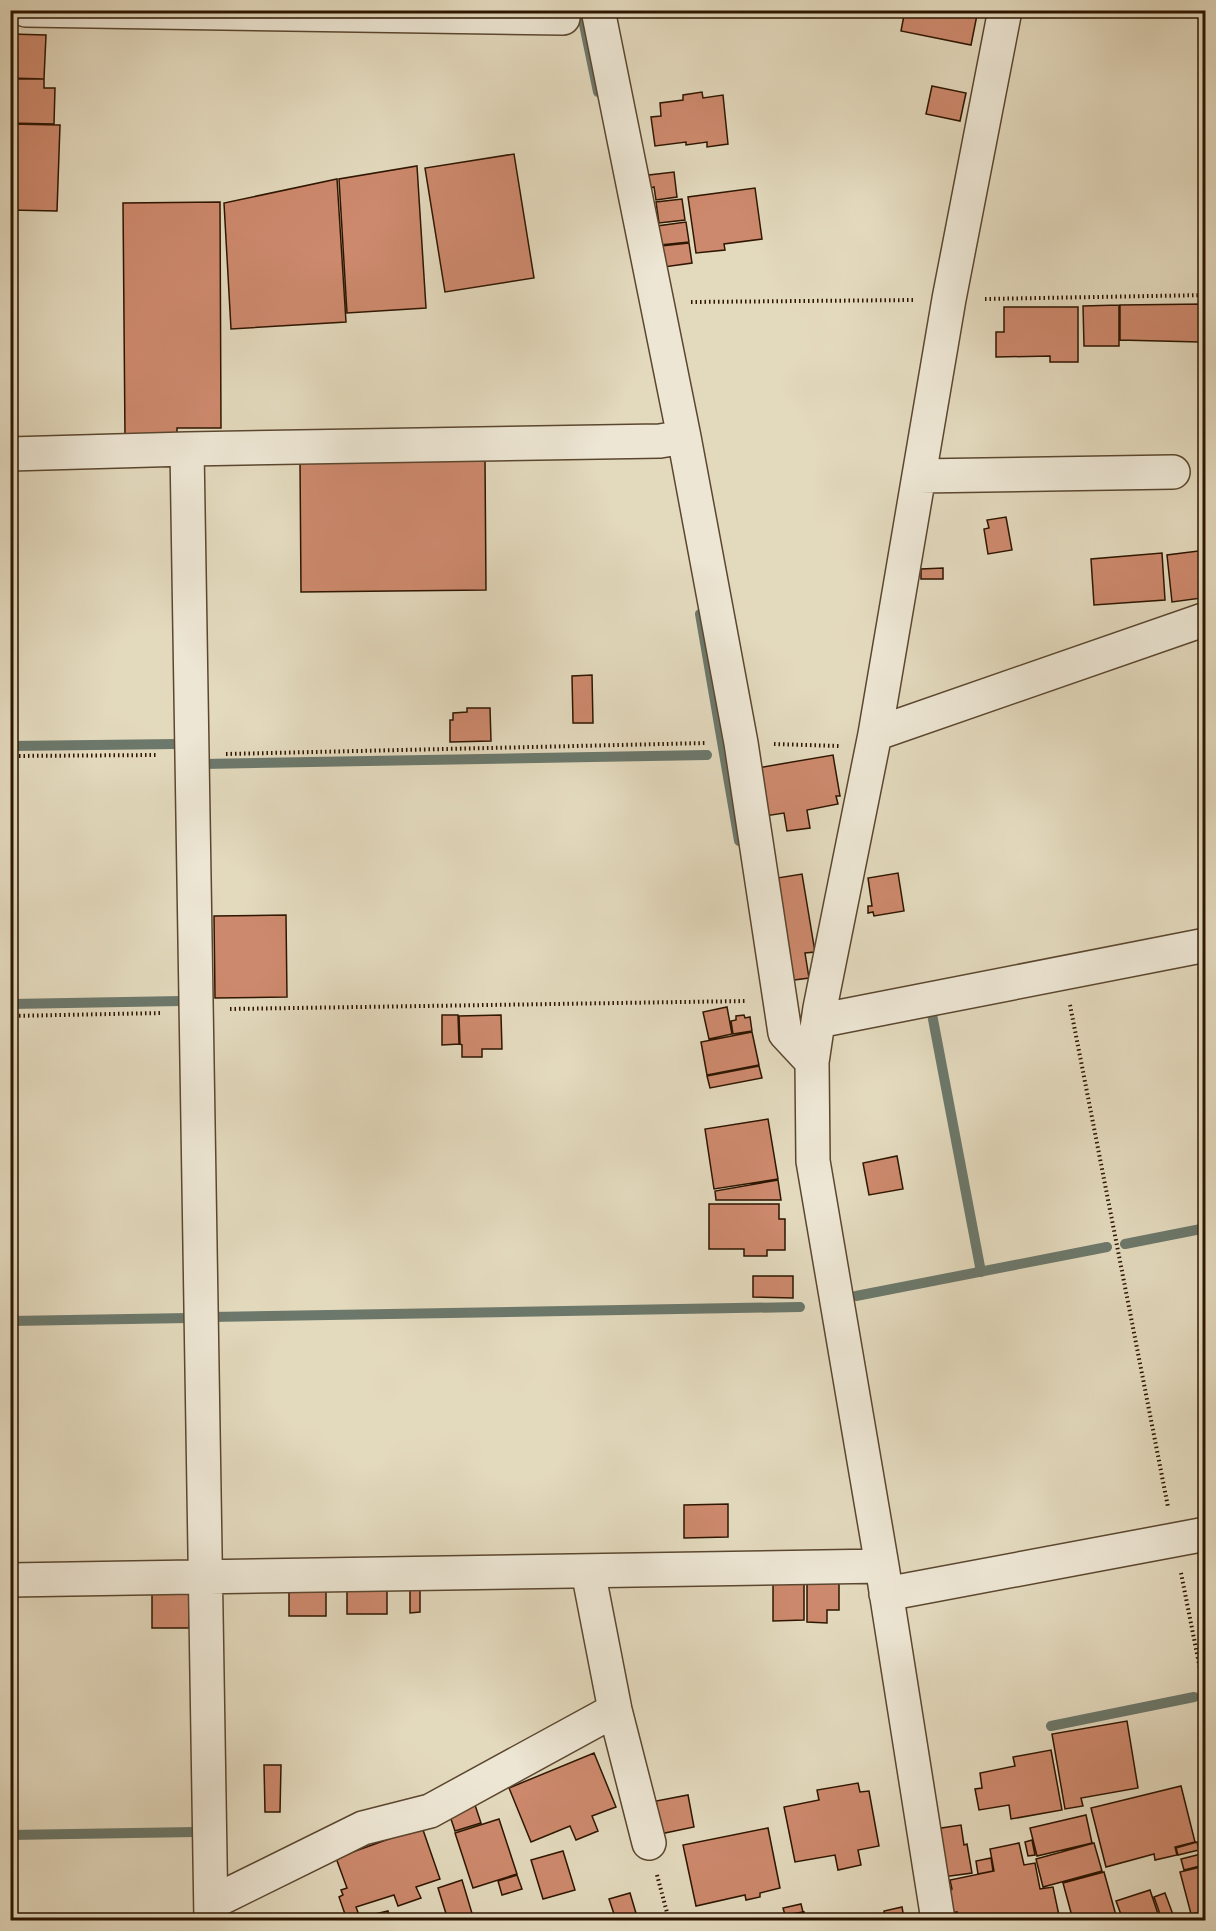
<svg xmlns="http://www.w3.org/2000/svg" width="1216" height="1931" font-family="'IM FELL French Canon',serif">
<rect width="100%" height="100%" fill="#e3d9bd"/>
<filter id="stains"><feTurbulence type="fractalNoise" baseFrequency=".00333" numOctaves="4"/><feColorMatrix values="0 0 0 0 .2 0 0 0 0 .09 0 0 0 0 .02 0 0 0 .5 -.17"/></filter>
<radialGradient id="worn" r=".72"><stop offset=".6" stop-color="#630" stop-opacity="0"/><stop offset="1" stop-color="#630" stop-opacity=".3"/></radialGradient>
<g fill="none" stroke-linecap="round" stroke-linejoin="round">
<path stroke="#6c786b" stroke-width="10" d="M 581,10 L 598,92
M 700,614 L 739,841
M 10,746 L 177,744
M 203,772 L 203,764 L 707,755
M 10,1004 L 182,1001
M 932,1014 L 981,1272
M 1125,1244 L 1206,1228
M 856,1296 L 1107,1247
M 209,1317 L 800,1307
M 10,1321 L 189,1318
M 1051,1726 L 1194,1697
M 10,1835 L 195,1832"/>
</g>
<path fill="#cd896d" stroke="#2e1600" stroke-width="1.5" d="M 905,10 L 978,10 L 971,45 L 901,31 Z
M 10,34 L 46,35 L 44,79 L 10,78 Z
M 10,79 L 44,79 L 44,88 L 55,88 L 54,124 L 10,123 Z
M 932,86 L 966,93 L 960,121 L 926,114 Z
M 702,92 L 703,98 L 723,95 L 728,144 L 707,147 L 707,142 L 686,145 L 686,142 L 655,146 L 651,117 L 661,116 L 660,103 L 683,100 L 683,95 Z
M 10,124 L 60,125 L 57,211 L 10,210 Z
M 514,154 L 534,278 L 445,292 L 425,168 Z
M 417,166 L 426,308 L 347,313 L 339,179 Z
M 674,172 L 677,197 L 656,200 L 654,187 L 650,188 L 649,175 Z
M 337,179 L 346,322 L 231,329 L 224,203 Z
M 755,188 L 762,239 L 724,244 L 725,250 L 696,253 L 688,197 Z
M 682,199 L 685,220 L 659,223 L 656,202 Z
M 220,202 L 221,428 L 177,428 L 177,437 L 125,437 L 123,203 Z
M 686,222 L 689,242 L 660,245 L 657,226 Z
M 689,243 L 692,263 L 664,267 L 661,246 Z
M 1205,304 L 1205,340 L 1199,339 L 1199,342 L 1120,340 L 1120,305 Z
M 1119,305 L 1119,346 L 1084,346 L 1083,306 Z
M 1004,307 L 1078,307 L 1078,362 L 1050,362 L 1050,356 L 996,357 L 996,332 L 1004,332 Z
M 485,459 L 486,590 L 301,592 L 300,461 Z
M 1006,517 L 1012,550 L 988,554 L 984,529 L 989,528 L 987,520 Z
M 1206,550 L 1206,606 L 1202,606 L 1201,598 L 1172,602 L 1167,555 Z
M 1162,553 L 1165,600 L 1094,605 L 1091,559 Z
M 943,568 L 943,579 L 921,579 L 921,569 Z
M 592,675 L 593,723 L 573,723 L 572,676 Z
M 467,708 L 490,708 L 491,741 L 450,742 L 450,720 L 453,720 L 453,713 L 467,712 Z
M 833,755 L 840,796 L 836,796 L 838,804 L 807,810 L 810,828 L 787,831 L 784,813 L 765,816 L 757,768 Z
M 898,873 L 904,911 L 874,916 L 873,912 L 868,913 L 868,906 L 872,906 L 868,878 Z
M 802,874 L 815,952 L 805,953 L 809,978 L 787,981 L 771,879 Z
M 286,915 L 287,997 L 215,998 L 214,916 Z
M 727,1007 L 732,1034 L 709,1039 L 703,1012 Z
M 442,1015 L 458,1015 L 459,1044 L 442,1045 Z
M 501,1015 L 502,1049 L 482,1049 L 482,1057 L 462,1057 L 462,1045 L 460,1044 L 459,1016 Z
M 744,1015 L 745,1018 L 750,1017 L 752,1031 L 733,1034 L 731,1021 L 736,1020 L 736,1016 Z
M 752,1032 L 759,1065 L 707,1075 L 701,1042 Z
M 759,1066 L 762,1078 L 710,1088 L 707,1076 Z
M 768,1119 L 778,1179 L 714,1189 L 705,1129 Z
M 897,1156 L 903,1189 L 869,1195 L 863,1163 Z
M 778,1180 L 781,1200 L 716,1200 L 715,1191 Z
M 709,1204 L 779,1204 L 779,1219 L 785,1219 L 785,1250 L 767,1250 L 767,1256 L 744,1256 L 744,1249 L 709,1249 Z
M 753,1276 L 793,1276 L 793,1298 L 753,1297 Z
M 728,1504 L 728,1537 L 684,1538 L 684,1505 Z
M 807,1580 L 839,1580 L 839,1610 L 827,1610 L 827,1623 L 807,1622 Z
M 410,1581 L 420,1581 L 420,1612 L 410,1613 Z
M 804,1581 L 804,1620 L 773,1621 L 773,1582 Z
M 289,1583 L 326,1583 L 326,1616 L 289,1616 Z
M 152,1584 L 189,1584 L 189,1628 L 152,1628 Z
M 347,1584 L 387,1584 L 387,1614 L 347,1614 Z
M 1127,1721 L 1138,1788 L 1081,1798 L 1083,1806 L 1065,1809 L 1052,1734 Z
M 1051,1750 L 1062,1810 L 1011,1819 L 1009,1805 L 979,1810 L 975,1789 L 982,1788 L 980,1773 L 1015,1766 L 1013,1757 Z
M 594,1753 L 616,1807 L 592,1816 L 598,1831 L 576,1840 L 570,1826 L 531,1842 L 509,1788 Z
M 264,1765 L 281,1765 L 280,1812 L 265,1812 Z
M 858,1783 L 860,1792 L 869,1791 L 879,1846 L 858,1850 L 861,1865 L 838,1870 L 835,1855 L 795,1862 L 784,1807 L 819,1800 L 817,1790 Z
M 1181,1786 L 1195,1842 L 1175,1847 L 1177,1855 L 1155,1860 L 1154,1854 L 1106,1867 L 1091,1808 Z
M 688,1795 L 694,1827 L 660,1834 L 654,1806 L 657,1805 L 656,1801 Z
M 475,1805 L 481,1823 L 455,1831 L 449,1813 Z
M 1086,1815 L 1092,1843 L 1037,1856 L 1030,1828 Z
M 499,1819 L 517,1874 L 473,1888 L 455,1833 Z
M 961,1825 L 964,1845 L 967,1844 L 972,1873 L 943,1877 L 935,1829 Z
M 422,1827 L 440,1879 L 416,1887 L 421,1898 L 398,1906 L 394,1895 L 356,1907 L 359,1915 L 347,1920 L 339,1897 L 343,1895 L 341,1890 L 347,1888 L 336,1858 Z
M 768,1828 L 780,1888 L 760,1893 L 760,1897 L 746,1900 L 745,1895 L 696,1906 L 683,1845 Z
M 1032,1840 L 1035,1855 L 1028,1856 L 1025,1842 Z
M 1197,1842 L 1199,1850 L 1178,1855 L 1176,1848 Z
M 1019,1843 L 1024,1865 L 1035,1863 L 1040,1889 L 1053,1887 L 1060,1920 L 954,1920 L 954,1918 L 958,1917 L 957,1912 L 952,1913 L 948,1891 L 952,1889 L 950,1880 L 994,1871 L 990,1849 Z
M 1094,1843 L 1102,1871 L 1043,1887 L 1036,1859 Z
M 563,1851 L 575,1890 L 543,1899 L 531,1860 Z
M 1201,1854 L 1204,1865 L 1184,1870 L 1181,1859 Z
M 991,1858 L 993,1871 L 978,1874 L 976,1861 Z
M 1205,1866 L 1206,1911 L 1191,1914 L 1180,1872 Z
M 1104,1872 L 1117,1919 L 1073,1920 L 1063,1883 Z
M 517,1875 L 522,1889 L 502,1895 L 498,1881 Z
M 462,1880 L 474,1920 L 448,1920 L 438,1888 Z
M 1150,1890 L 1160,1920 L 1123,1920 L 1116,1901 Z
M 630,1893 L 638,1920 L 616,1920 L 609,1899 Z
M 1165,1893 L 1175,1920 L 1162,1920 L 1154,1897 Z
M 801,1904 L 803,1912 L 785,1915 L 783,1908 Z
M 902,1907 L 904,1918 L 909,1917 L 909,1920 L 885,1920 L 884,1911 Z
M 388,1911 L 390,1920 L 350,1920 Z
M 804,1912 L 806,1920 L 783,1920 L 782,1918 Z"/>
<g fill="none" stroke-linecap="round" stroke-linejoin="round">
<defs>
<path id="minor" d="M 26,10 L 563,18 L 561,10
M 598,10 L 684,437 L 741,743 L 785,1033 L 812,1062
M 10,454 L 187,449
M 919,476 L 1173,472
M 875,734 L 1206,619
M 818,1021 L 1206,945
M 588,1571 L 615,1710 L 649,1843
M 10,1580 L 882,1566
M 886,1594 L 1206,1534
M 211,1903 L 363,1828 L 430,1811 L 615,1710
M 211,1920 L 187,449 L 660,441 L 684,437
M 938,1920 L 882,1566 L 813,1161 L 812,1062 L 820,1008 L 875,734 L 949,299 L 1005,10"/>
</defs>
<use href="#minor" stroke="#5b472f" stroke-width="36"/>
<path stroke="#2e1600" stroke-width="4" stroke-dasharray="1.5 3" stroke-linecap="butt" d="M 985,299 L 1206,295
M 691,302 L 914,300
M 774,744 L 839,746
M 226,754 L 707,743
M 10,756 L 158,755
M 1070,1005 L 1168,1507
M 230,1009 L 747,1001
M 10,1016 L 162,1013
M 1181,1573 L 1206,1699
M 657,1875 L 669,1920"/>
<use href="#minor" stroke="#ede6d4" stroke-width="33"/>
</g>
<rect width="1216" height="1931" fill="none" stroke="#e3d9bd" stroke-width="36"/>
<rect x="12" y="12" width="1192" height="1907" fill="none" stroke="#2e1600" stroke-width="3"/>
<rect x="18" y="18" width="1180" height="1895" fill="none" stroke="#2e1600" stroke-width="1.5"/>
<rect width="100%" height="100%" filter="url(#stains)"/>
<rect width="100%" height="100%" fill="url(#worn)"/>
</svg>
